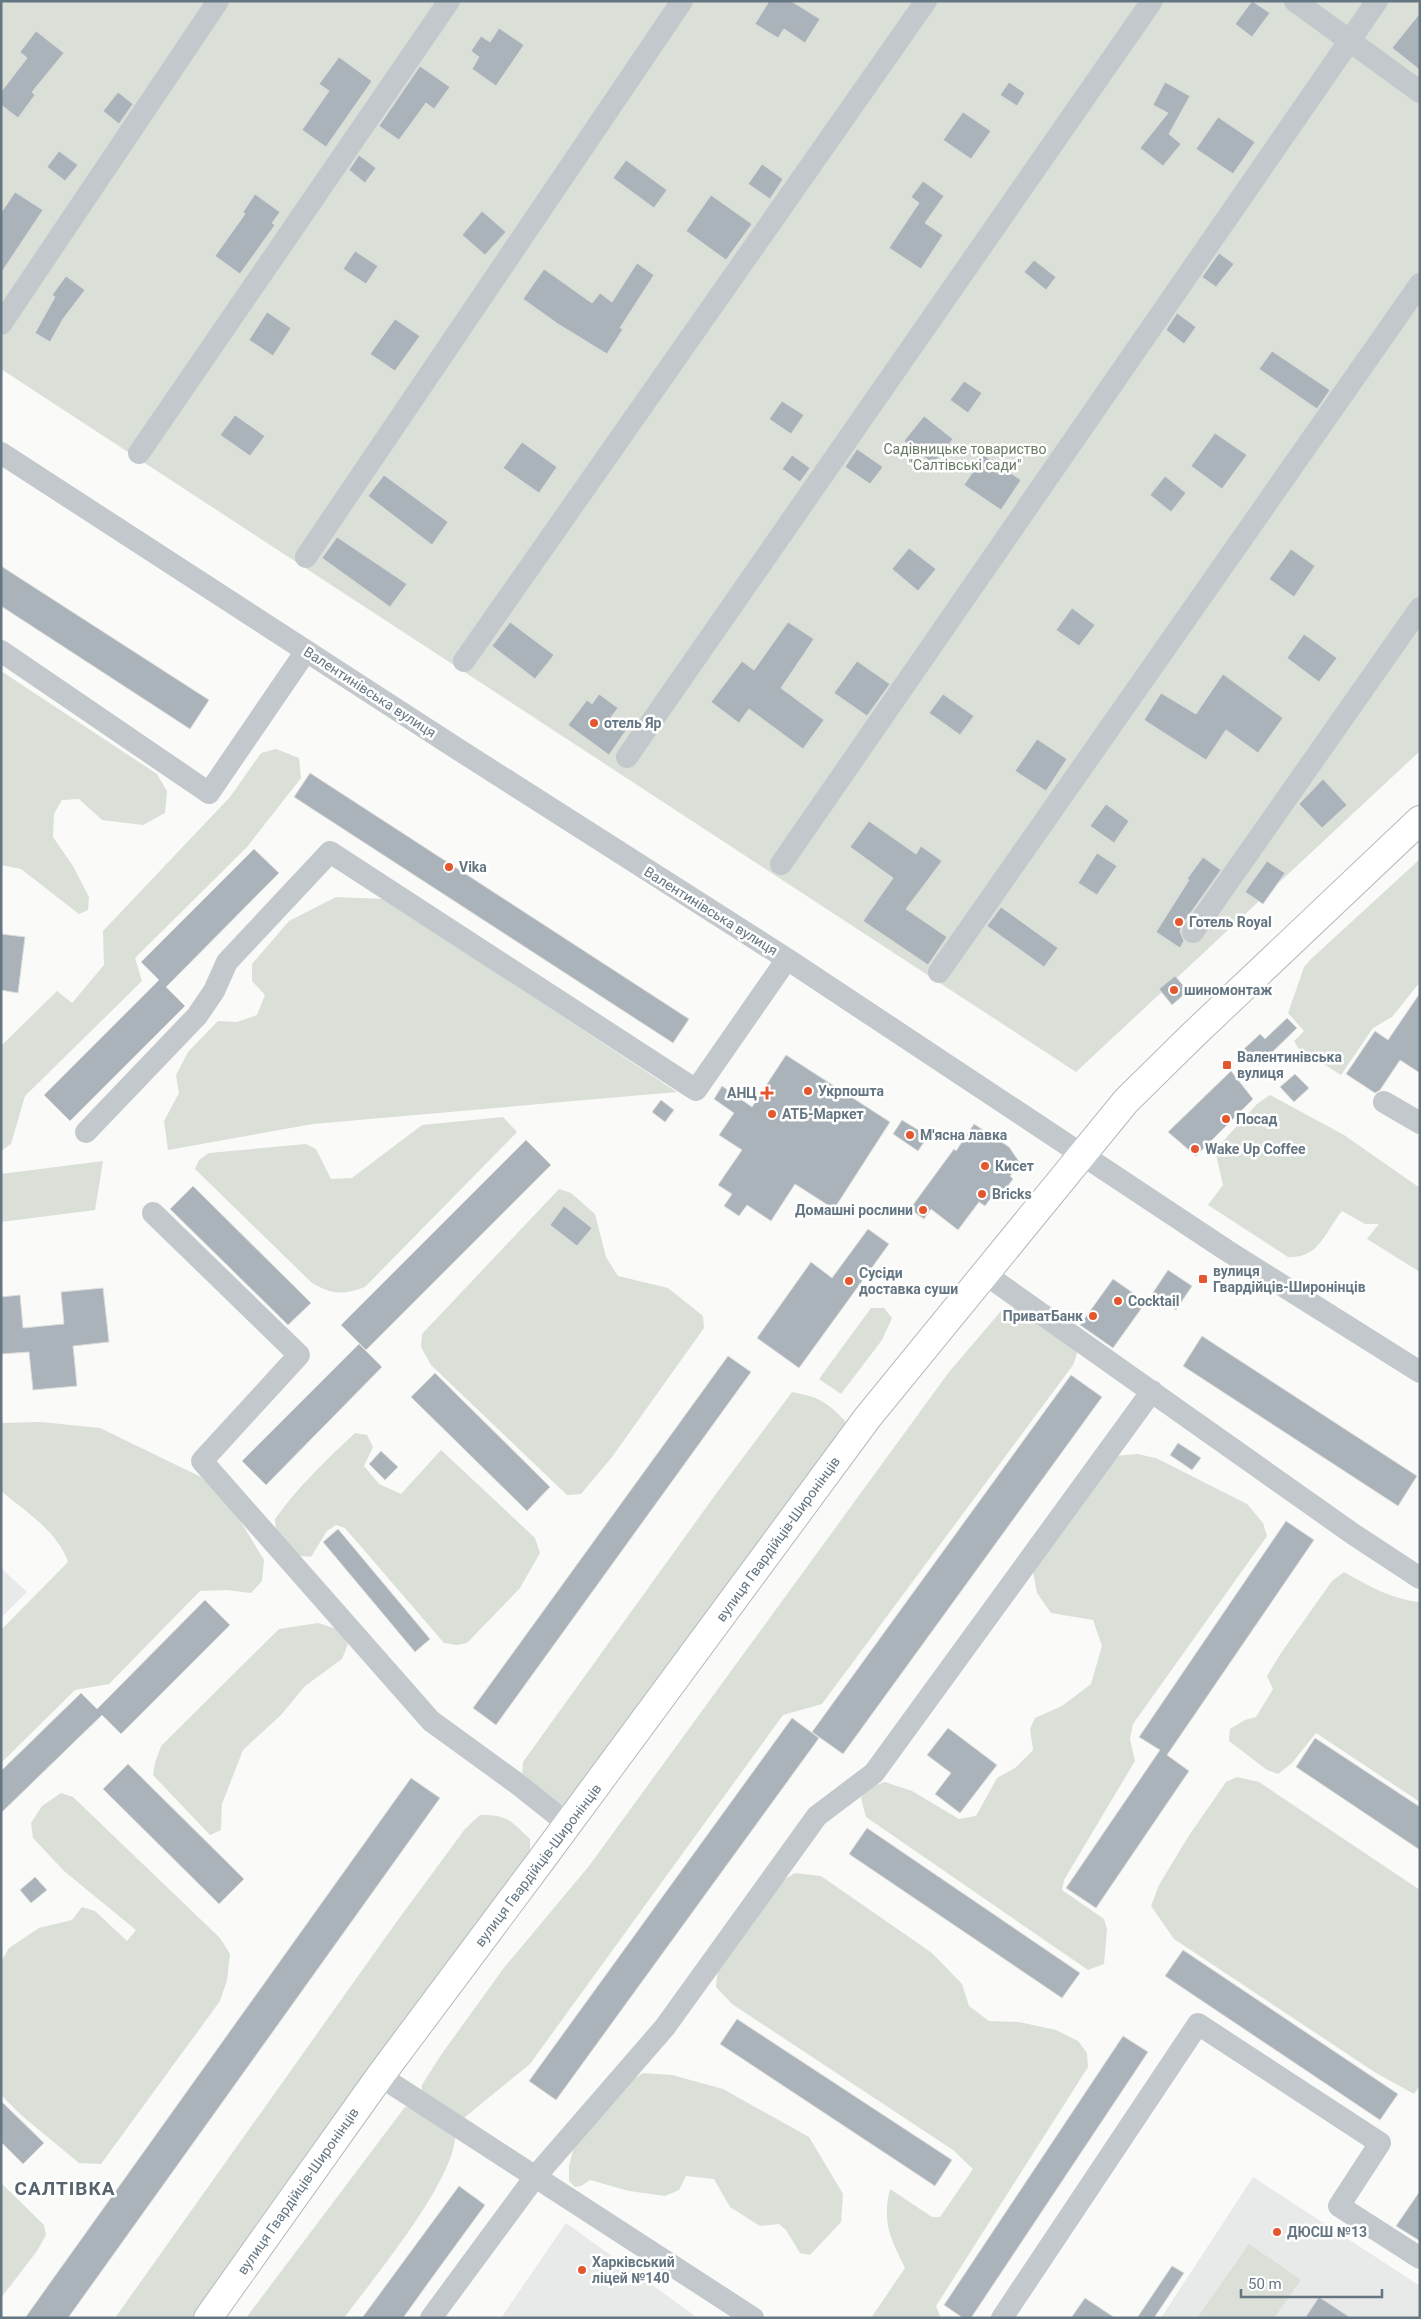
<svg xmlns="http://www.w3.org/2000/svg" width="1421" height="2319" font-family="Roboto,sans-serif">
<rect width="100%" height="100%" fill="#fafaf8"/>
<path fill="#e8e9e9" d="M 1,1568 L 27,1592 L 1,1618 Z
M 1253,2177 L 1420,2286 L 1420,2318 L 1161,2318 Z
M 566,2223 L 698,2318 L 501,2318 Z"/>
<path fill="#dadfd7" d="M 1,1 L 1420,1 L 1420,751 L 1076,1072 L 1,369 Z
M 1,671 L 157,774 L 167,791 L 165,813 L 143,825 L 102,820 L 79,799 L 62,800 L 54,814 L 53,837 L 73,866 L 89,897 L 88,910 L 79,914 L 21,869 L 1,865 Z
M 276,749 L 299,758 L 301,778 L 247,847 L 135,958 L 142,981 L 25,1096 L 11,1144 L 1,1151 L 1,1046 L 57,991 L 72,1003 L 104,965 L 103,931 L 230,797 L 261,753 Z
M 1420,859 L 1420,982 L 1392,1017 L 1373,1028 L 1341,1075 L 1298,1048 L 1294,1041 L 1304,1031 L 1288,1013 L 1304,967 L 1311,959 Z
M 336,897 L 384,899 L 677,1092 L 313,1124 L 168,1150 L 164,1121 L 179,1093 L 176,1075 L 188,1052 L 218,1021 L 237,1022 L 257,1015 L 265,995 L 252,981 L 252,964 L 289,921 Z
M 1270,1095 L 1344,1135 L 1420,1188 L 1420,1272 L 1367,1239 L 1379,1224 L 1365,1224 L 1342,1211 C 1324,1233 1320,1258 1288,1257 L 1208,1205 L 1223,1185 L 1215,1150 L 1257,1104 Z
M 503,1117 L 517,1132 L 365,1287 C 342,1295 333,1295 312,1283 L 195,1169 L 199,1160 L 209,1153 L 306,1144 L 316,1149 L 331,1179 L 352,1178 L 422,1125 Z
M 103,1161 L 95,1210 L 1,1222 L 1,1174 Z
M 559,1189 L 571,1193 L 595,1214 L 606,1257 L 618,1276 L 668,1288 L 703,1316 L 704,1328 L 612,1457 L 581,1494 L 567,1495 L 431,1365 L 421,1347 L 422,1334 Z
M 1020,1307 L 1075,1345 L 1077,1354 L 1073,1365 L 822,1704 L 783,1715 L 530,2064 L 464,2118 L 421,2095 L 422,2085 L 441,2055 L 503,1969 L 589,1866 L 949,1372 L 1001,1311 Z
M 871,1308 L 884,1308 L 892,1318 L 882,1340 L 841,1394 L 819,1379 Z
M 792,1392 C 819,1397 827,1402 845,1421 L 846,1436 L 574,1800 L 559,1807 L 522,1779 L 523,1762 L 718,1491 Z
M 41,1422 L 100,1428 L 201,1477 L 230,1504 L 264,1560 L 262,1581 L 251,1593 L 227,1590 L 200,1591 L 109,1684 L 75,1690 L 1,1763 L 1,1630 L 68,1562 C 58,1532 25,1511 1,1491 L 1,1423 Z
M 355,1433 L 367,1435 L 373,1447 L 364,1466 L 379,1484 L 401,1494 L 441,1450 L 535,1538 L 540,1553 L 520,1588 L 467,1643 L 457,1645 L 444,1643 L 345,1528 L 336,1525 L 327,1531 L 311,1557 L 293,1555 L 276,1532 L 275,1519 C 298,1487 326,1460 355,1433 Z
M 1137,1454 L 1156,1458 L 1247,1504 L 1263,1523 L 1267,1536 L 1133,1724 L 1130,1739 L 1135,1761 L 1064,1880 L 1062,1890 L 1104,1919 L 1107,1929 L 1104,1964 L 1088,1970 L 866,1817 L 861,1798 L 867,1788 L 885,1782 L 912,1791 L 959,1819 L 976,1816 L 997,1778 L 1015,1768 L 1033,1750 L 1030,1729 L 1035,1718 L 1062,1706 L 1091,1684 L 1102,1646 L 1093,1620 L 1051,1613 L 1037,1593 L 1033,1572 L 1114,1456 Z
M 1344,1572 C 1367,1585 1393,1600 1420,1602 L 1420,1802 L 1316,1733 L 1292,1763 L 1278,1774 L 1267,1770 L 1229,1741 L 1230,1729 L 1245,1720 L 1256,1717 L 1273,1689 L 1267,1676 L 1281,1653 L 1332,1581 Z
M 318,1623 L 337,1629 L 348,1644 L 342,1659 L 305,1686 L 281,1715 L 243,1750 L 222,1804 L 221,1830 L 210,1835 L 153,1775 L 155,1763 L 161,1746 L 279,1629 Z
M 1237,1777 L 1259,1782 L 1420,1890 L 1420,2085 L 1414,2094 L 1376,2073 L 1174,1939 L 1151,1906 L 1159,1885 L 1188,1837 L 1226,1782 Z
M 61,1793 L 73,1797 L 220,1938 L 230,1954 L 227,1980 L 220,2001 L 101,2164 L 79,2163 L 21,2115 L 1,2095 L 1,1962 L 9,1948 L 39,1928 L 72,1920 L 82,1907 L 95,1911 L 127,1941 L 136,1930 L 64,1871 L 33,1838 L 31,1823 L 42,1806 Z
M 480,1815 C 508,1815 510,1820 530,1839 L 530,1849 L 524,1869 L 202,2318 L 115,2318 L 395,1924 L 465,1829 Z
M 795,1873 L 821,1876 L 932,1953 L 962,1984 L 969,2006 L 989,2021 L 1019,2022 L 1056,2030 L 1078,2041 L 1087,2053 L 1088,2067 L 936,2306 L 941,2318 L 871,2318 L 905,2268 C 890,2237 882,2223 890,2189 L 932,2217 L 940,2217 L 973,2169 L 953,2150 L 732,2004 L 716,1987 L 718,1968 L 783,1880 Z
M 643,2073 L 672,2075 L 723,2089 L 809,2137 L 843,2194 L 841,2222 L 810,2255 L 800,2253 L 786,2230 L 779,2224 L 760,2226 L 730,2207 L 714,2179 L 686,2176 L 679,2190 L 665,2196 L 629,2191 L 590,2180 L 581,2186 L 575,2187 L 569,2181 L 569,2166 L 575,2143 L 622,2087 Z
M 405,2107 L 419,2108 L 455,2130 C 461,2174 372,2280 344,2318 L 246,2318 Z
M 1,2183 L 44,2225 L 46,2235 L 37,2251 L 1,2298 Z
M 1249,2244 L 1301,2280 L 1274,2318 L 1197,2318 Z"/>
<path fill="#aab3b9" stroke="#dcdcda" d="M 769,1 L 791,1 L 820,19 L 805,43 L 784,29 L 778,38 L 755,24 Z
M 1252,1 L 1270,13 L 1252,37 L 1235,24 Z
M 1420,13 L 1420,70 L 1392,48 Z
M 499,28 L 524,45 L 496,86 L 472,69 L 479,57 L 471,51 L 481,36 L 490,42 Z
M 36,31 L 64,53 L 32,92 L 35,95 L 18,118 L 1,105 L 1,92 L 27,58 L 20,52 Z
M 339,57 L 372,81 L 326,147 L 302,130 L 329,91 L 319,84 Z
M 420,66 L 450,87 L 434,109 L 426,103 L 399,140 L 379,126 Z
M 1009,82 L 1025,93 L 1017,106 L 1000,95 Z
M 1165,82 L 1190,96 L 1169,134 L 1181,144 L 1163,166 L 1140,148 L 1168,113 L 1153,105 Z
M 118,92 L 133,104 L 119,124 L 103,111 Z
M 963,112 L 991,131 L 971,159 L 943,140 Z
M 1218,117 L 1255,142 L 1233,174 L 1196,149 Z
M 59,151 L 78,165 L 65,181 L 47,167 Z
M 359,155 L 376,168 L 365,183 L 349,170 Z
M 626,160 L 667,190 L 654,208 L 613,178 Z
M 762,164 L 783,179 L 770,199 L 748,184 Z
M 923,181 L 944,196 L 925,223 L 943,235 L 921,269 L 889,248 L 919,203 L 911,197 Z
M 15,192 L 43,210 L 1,273 L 1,213 Z
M 255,194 L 280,212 L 272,223 L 275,225 L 240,274 L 215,256 L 245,214 L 243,212 Z
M 711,195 L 752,224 L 726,260 L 686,231 Z
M 482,211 L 506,232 L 485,255 L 462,235 Z
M 355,251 L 378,266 L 366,284 L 343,269 Z
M 1219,253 L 1234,264 L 1216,287 L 1202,277 Z
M 1034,260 L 1056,277 L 1046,290 L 1024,272 Z
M 637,263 L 654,275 L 620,328 L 623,329 L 607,354 L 558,324 L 523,299 L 544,269 L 592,303 L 600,293 L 612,302 Z
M 66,276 L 85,290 L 63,319 L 50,342 L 35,333 L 55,297 L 52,295 Z
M 267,312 L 291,328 L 273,356 L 249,340 Z
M 1177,313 L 1196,327 L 1184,344 L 1166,330 Z
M 395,319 L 420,336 L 395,371 L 370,354 Z
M 1272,351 L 1330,390 L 1317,409 L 1259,369 Z
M 964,381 L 982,393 L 968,413 L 950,400 Z
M 782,401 L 804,415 L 791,434 L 769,419 Z
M 235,415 L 265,436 L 250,456 L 220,435 Z
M 924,416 L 953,439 L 933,464 L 904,441 Z
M 1215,433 L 1247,455 L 1222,489 L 1191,466 Z
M 522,442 L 557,467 L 539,493 L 503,468 Z
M 857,449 L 883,467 L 870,484 L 845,467 Z
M 792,455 L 810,468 L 800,482 L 782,469 Z
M 984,455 L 1021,480 L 1001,510 L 964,485 Z
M 384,475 L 448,522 L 432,545 L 368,496 Z
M 1165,476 L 1186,493 L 1171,512 L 1150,495 Z
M 337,537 L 407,584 L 390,607 L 322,558 Z
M 909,548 L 936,569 L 918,591 L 892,569 Z
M 1291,549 L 1315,566 L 1294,597 L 1269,579 Z
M 1,566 L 209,700 L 190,729 L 1,606 Z
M 1072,608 L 1095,625 L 1079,646 L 1056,630 Z
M 510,622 L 554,655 L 535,679 L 492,646 Z
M 788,622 L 814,639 L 781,688 L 824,720 L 803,749 L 749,709 L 739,723 L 711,702 L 742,661 L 754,670 Z
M 1304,634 L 1337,658 L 1319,682 L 1287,658 Z
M 857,661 L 890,684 L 867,716 L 834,693 Z
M 1223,674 L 1283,718 L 1258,753 L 1226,730 L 1206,760 L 1144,720 L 1161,693 L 1196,714 Z
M 599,694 L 618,708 L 611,717 L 627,729 L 609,755 L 568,725 L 587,700 L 592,704 Z
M 943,694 L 974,716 L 960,735 L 929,713 Z
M 1037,739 L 1067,759 L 1046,791 L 1015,771 Z
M 310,773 L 689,1019 L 673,1043 L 294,797 Z
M 1323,779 L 1347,805 L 1322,828 L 1299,804 Z
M 1106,804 L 1129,821 L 1114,843 L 1090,826 Z
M 869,821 L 916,854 L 921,846 L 942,861 L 906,909 L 947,937 L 928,965 L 863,921 L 893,878 L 850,847 Z
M 254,849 L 279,873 L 166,987 L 185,1006 L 70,1121 L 44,1095 L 159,980 L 141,962 Z
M 1097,853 L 1117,866 L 1097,895 L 1078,883 Z
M 1203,857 L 1221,870 L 1182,925 L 1180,931 L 1184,941 L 1180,948 L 1156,932 L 1189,880 L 1187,879 Z
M 1267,861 L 1285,873 L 1263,904 L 1245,892 Z
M 1001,907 L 1058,948 L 1044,967 L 987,926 Z
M 1,934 L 25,937 L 18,993 L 1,990 Z
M 1175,976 L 1188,991 L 1172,1005 L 1159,989 Z
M 1420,993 L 1420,1073 L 1400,1060 L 1380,1090 L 1375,1093 L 1346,1074 L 1375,1031 L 1388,1040 Z
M 1287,1018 L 1297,1028 L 1259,1065 L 1244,1049 L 1260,1034 L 1265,1039 Z
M 786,1055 L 890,1122 L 834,1209 L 795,1184 L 771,1221 L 747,1205 L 739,1216 L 724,1206 L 732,1194 L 718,1185 L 742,1150 L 719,1135 L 734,1113 L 714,1099 L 722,1086 L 752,1107 Z
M 1231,1071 L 1253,1099 L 1196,1156 L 1168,1132 Z
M 1295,1074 L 1309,1088 L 1294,1102 L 1280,1087 Z
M 661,1100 L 674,1110 L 665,1122 L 652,1112 Z
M 902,1120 L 928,1136 L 918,1151 L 893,1134 Z
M 974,1124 L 1009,1147 L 1020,1163 L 1010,1176 L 1013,1179 L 1004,1191 L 999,1187 L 985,1206 L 979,1202 L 958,1230 L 931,1209 L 924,1219 L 910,1209 L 954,1149 L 956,1151 Z
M 526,1140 L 551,1165 L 366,1350 L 341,1325 Z
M 193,1186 L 311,1303 L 288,1325 L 170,1209 Z
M 564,1206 L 592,1228 L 577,1246 L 550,1225 Z
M 868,1229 L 889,1244 L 799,1368 L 757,1338 L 811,1262 L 832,1278 Z
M 1168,1270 L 1192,1286 L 1176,1310 L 1152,1294 Z
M 1113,1279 L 1146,1302 L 1113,1348 L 1080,1325 Z
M 103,1288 L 109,1342 L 73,1346 L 77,1386 L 33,1390 L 29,1352 L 1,1354 L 1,1297 L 20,1295 L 23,1328 L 64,1324 L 61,1292 Z
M 1202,1336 L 1417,1476 L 1398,1506 L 1183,1366 Z
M 359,1344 L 382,1367 L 266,1485 L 242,1461 Z
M 728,1356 L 751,1372 L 496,1725 L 473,1708 Z
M 435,1373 L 550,1487 L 527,1511 L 411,1397 Z
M 1071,1375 L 1102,1397 L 843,1754 L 812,1732 Z
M 1178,1443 L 1201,1458 L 1192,1470 L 1170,1455 Z
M 381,1451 L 398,1467 L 385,1480 L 369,1464 Z
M 1286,1521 L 1314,1540 L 1167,1755 L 1189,1771 L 1096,1908 L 1066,1888 L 1160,1750 L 1139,1737 Z
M 338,1529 L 430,1639 L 415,1652 L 323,1542 Z
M 205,1600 L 230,1625 L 121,1734 L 102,1715 L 1,1813 L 1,1771 L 81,1693 L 97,1709 Z
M 792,1718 L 819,1738 L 556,2100 L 529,2081 Z
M 948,1728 L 997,1765 L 960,1813 L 935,1794 L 951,1773 L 927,1755 Z
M 1315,1738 L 1420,1807 L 1420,1850 L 1296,1767 Z
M 128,1764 L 244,1879 L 219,1904 L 103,1789 Z
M 411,1778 L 440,1798 L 68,2318 L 25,2318 Z
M 867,1828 L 1080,1973 L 1062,1998 L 849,1854 Z
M 35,1877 L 47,1890 L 31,1903 L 20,1890 Z
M 1183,1950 L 1398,2094 L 1380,2120 L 1165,1976 Z
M 737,2019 L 952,2160 L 935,2186 L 720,2044 Z
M 1123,2036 L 1148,2052 L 971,2318 L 963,2318 L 944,2305 Z
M 1,2101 L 44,2143 L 23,2164 L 1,2142 Z
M 459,2186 L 485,2205 L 431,2279 L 403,2318 L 362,2318 Z
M 1420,2191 L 1420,2241 L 1396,2226 Z
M 1172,2266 L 1184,2273 L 1154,2318 L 1137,2318 Z
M 1319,2297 L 1351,2318 L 1305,2318 Z
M 1085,2298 L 1115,2318 L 1071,2318 Z"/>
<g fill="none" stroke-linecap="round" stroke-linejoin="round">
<defs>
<path id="major" d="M 208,2318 L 380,2076 L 539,1863 L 868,1417 L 1126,1101 L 1193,1035 L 1420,820"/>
</defs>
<use href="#major" stroke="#b5babe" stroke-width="30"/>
<path stroke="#c3c8cc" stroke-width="22" d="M 1295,1 L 1420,92
M 1,324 L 218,1
M 1,453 L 456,748 L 787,959 L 1226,1250 L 1420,1372
M 139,453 L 449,1
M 306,557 L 682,1
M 1,651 L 209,793 L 306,651
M 464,661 L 926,1
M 627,757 L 1152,1
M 781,864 L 1377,1
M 1193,932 L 1420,608
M 939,972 L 1420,284
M 1384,1102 L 1420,1123
M 86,1132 L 197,1016 L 214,991 L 227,962 L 330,852 L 696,1090 L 787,959
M 153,1213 L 299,1355 L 202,1461 L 431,1721 L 515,1782 L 568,1824
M 985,1274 L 1353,1534 L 1420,1578
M 380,2076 L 753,2318
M 431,2318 L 535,2177 L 665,2027 L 817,1816 L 874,1773 L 1152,1391
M 1002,2318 L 1198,2024 L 1380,2143 L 1339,2206 L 1420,2258"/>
<use href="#major" stroke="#fff" stroke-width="28"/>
</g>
<g fill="#e4572e" stroke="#fff" stroke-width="2">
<circle cx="594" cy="723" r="5"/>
<circle cx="449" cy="867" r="5"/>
<circle cx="1179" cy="922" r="5"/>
<circle cx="1174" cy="990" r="5"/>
<rect x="1222" y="1060" width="10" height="10" rx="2.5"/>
<circle cx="808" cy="1091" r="5"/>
<path d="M764.5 1085.5h5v5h5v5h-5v5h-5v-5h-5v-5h5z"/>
<circle cx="772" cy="1114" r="5"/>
<circle cx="1226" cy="1119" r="5"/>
<circle cx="910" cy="1135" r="5"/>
<circle cx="1195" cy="1149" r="5"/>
<circle cx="985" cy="1166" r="5"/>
<circle cx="982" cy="1194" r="5"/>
<circle cx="923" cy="1210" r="5"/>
<rect x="1198" y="1274" width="10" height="10" rx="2.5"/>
<circle cx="849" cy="1281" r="5"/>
<circle cx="1118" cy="1301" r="5"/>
<circle cx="1093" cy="1316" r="5"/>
<circle cx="1277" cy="2232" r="5"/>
<circle cx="582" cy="2270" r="5"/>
</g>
<g text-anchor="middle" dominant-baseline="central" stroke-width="5" stroke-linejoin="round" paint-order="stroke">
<g font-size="14" fill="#687a64" stroke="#fff">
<text x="965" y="449">Садівницьке товариство<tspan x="965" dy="16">"Салтівські сади"</tspan></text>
</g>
<g font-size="14" fill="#657683" stroke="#fff">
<text transform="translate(370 692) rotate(33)">Валентинівська вулиця</text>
<text transform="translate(711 911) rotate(32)">Валентинівська вулиця</text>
<text transform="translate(778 1539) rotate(-54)">вулиця Гвардійців-Широнінців</text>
<text transform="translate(538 1865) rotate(-53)">вулиця Гвардійців-Широнінців</text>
<text transform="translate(298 2191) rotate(-55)">вулиця Гвардійців-Широнінців</text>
</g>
<g font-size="14" font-weight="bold" fill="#657683" stroke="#fff" text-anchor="start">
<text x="604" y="723">отель Яр</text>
<text x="459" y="867">Vika</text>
<text x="1189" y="922">Готель Royal</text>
<text x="1184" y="990">шиномонтаж</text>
<text x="1237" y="1057">Валентинівська<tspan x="1237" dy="16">вулиця</tspan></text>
<text x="818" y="1091">Укрпошта</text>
<text x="757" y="1093" text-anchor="end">АНЦ</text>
<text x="782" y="1114">АТБ-Маркет</text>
<text x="1236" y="1119">Посад</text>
<text x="920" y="1135">М'ясна лавка</text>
<text x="1205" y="1149">Wake Up Coffee</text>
<text x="995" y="1166">Кисет</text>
<text x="992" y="1194">Bricks</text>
<text x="913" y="1210" text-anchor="end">Домашні рослини</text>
<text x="1213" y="1271">вулиця<tspan x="1213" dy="16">Гвардійців-Широнінців</tspan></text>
<text x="859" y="1273">Сусіди<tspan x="859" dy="16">доставка суши</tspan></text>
<text x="1128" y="1301">Cocktail</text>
<text x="1083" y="1316" text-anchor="end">ПриватБанк</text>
<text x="1287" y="2232">ДЮСШ №13</text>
<text x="592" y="2262">Харківський<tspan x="592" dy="16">ліцей №140</tspan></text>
</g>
<g font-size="19" font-weight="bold" letter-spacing="1" fill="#57646e" stroke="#fff">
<text x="65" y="2188">САЛТІВКА</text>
</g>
</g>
<rect width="1421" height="2319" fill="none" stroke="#657683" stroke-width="5"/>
<path d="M1241 2289v8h141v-8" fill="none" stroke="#657683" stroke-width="2.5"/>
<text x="1248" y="2289" font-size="15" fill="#657683" stroke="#ffffff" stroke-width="4" paint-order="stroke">50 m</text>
</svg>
